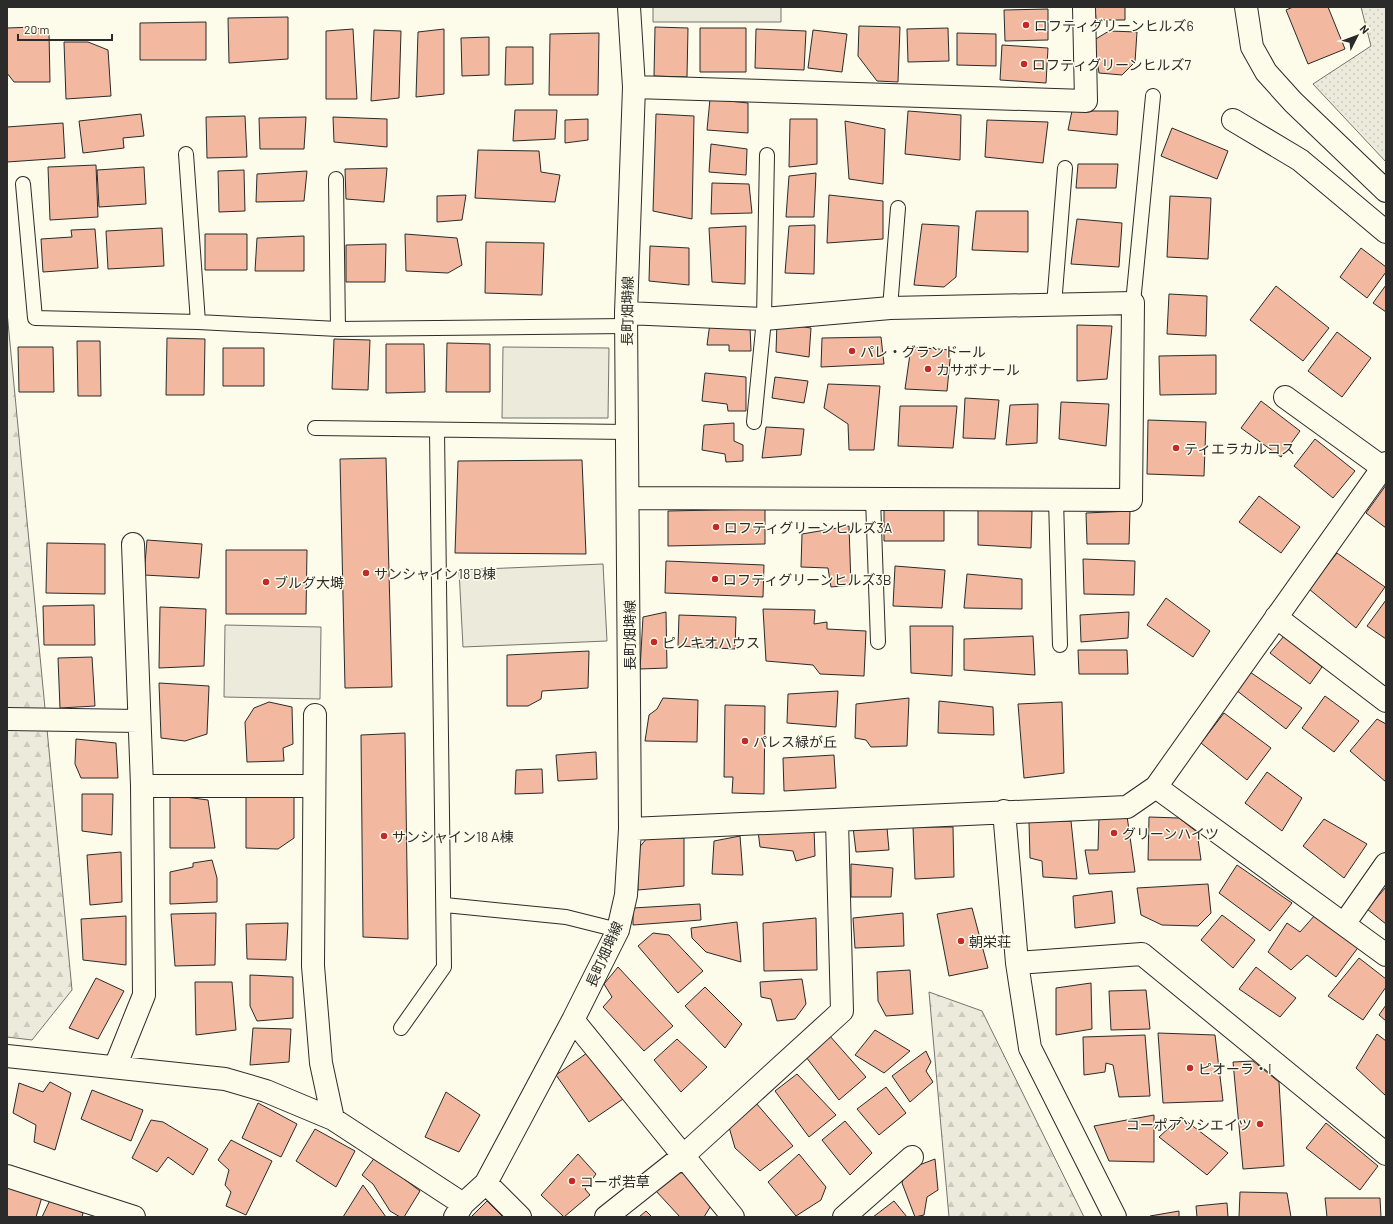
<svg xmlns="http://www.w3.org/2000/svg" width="1393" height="1224" font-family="Barlow,'Noto Sans JP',sans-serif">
<defs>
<pattern id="grass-dots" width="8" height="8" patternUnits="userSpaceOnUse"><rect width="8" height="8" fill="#ecebdb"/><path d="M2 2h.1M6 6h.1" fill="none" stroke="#cbcabc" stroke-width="1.8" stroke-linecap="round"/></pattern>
<pattern id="forest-firs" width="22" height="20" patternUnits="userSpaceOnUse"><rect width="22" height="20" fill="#ecebdb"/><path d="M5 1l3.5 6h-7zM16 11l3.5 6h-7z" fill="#cbcabc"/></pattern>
</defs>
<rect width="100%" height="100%" fill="#fdfbea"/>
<path fill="url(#grass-dots)" stroke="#74746e" d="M 1361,7 L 1386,7 L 1386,162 L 1313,84 L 1371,46 Z"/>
<path fill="url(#forest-firs)" stroke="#74746e" d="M 7,312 L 72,990 L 32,1040 L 7,1037 Z
M 929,992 L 982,1011 L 1084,1217 L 949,1217 Z"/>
<path fill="#eceadb" stroke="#74746e" d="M 653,7 L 781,7 L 781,22 L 653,22 Z
M 503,347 L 609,348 L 608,418 L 502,418 Z
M 603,564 L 607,641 L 463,647 L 459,570 Z
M 225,625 L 321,627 L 320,699 L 224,697 Z"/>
<path fill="#f2b8a0" stroke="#2b2b2b" d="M 1095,7 L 1125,7 L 1125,20 L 1096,20 Z
M 1293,7 L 1328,7 L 1345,49 L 1308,64 L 1286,10 Z
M 1048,9 L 1048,40 L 1005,41 L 1004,10 Z
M 288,17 L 288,59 L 229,63 L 228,18 Z
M 206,22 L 206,60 L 140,60 L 140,23 Z
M 859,26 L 900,27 L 898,82 L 877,81 L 858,56 Z
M 35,27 L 49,33 L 50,82 L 14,82 L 7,73 L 7,28 Z
M 655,27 L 688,28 L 687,77 L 654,76 Z
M 700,28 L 746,28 L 746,72 L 700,72 Z
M 948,28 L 949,61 L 908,62 L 907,29 Z
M 353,29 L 357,99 L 326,99 L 326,31 Z
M 444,29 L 444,94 L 416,97 L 418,32 Z
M 756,29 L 806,31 L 804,70 L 755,68 Z
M 374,30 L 401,31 L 399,98 L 371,101 Z
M 813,30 L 847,34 L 842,72 L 808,68 Z
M 1109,31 L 1137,32 L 1135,62 L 1122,75 L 1099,73 L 1094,40 Z
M 599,33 L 598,95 L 549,95 L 550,34 Z
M 957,33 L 996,34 L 996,66 L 957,65 Z
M 489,37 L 489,75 L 462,76 L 461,38 Z
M 64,42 L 88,42 L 108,50 L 111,96 L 66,99 Z
M 1002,45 L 1048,48 L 1046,83 L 1000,80 Z
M 506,47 L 533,47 L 533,84 L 505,85 Z
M 710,99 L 748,103 L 748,133 L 707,130 Z
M 515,110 L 557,110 L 555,139 L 513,141 Z
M 908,111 L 961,115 L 960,160 L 905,154 Z
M 1072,111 L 1118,111 L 1117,135 L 1068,130 Z
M 141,114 L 144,136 L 123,138 L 124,148 L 83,153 L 79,121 Z
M 656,114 L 694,116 L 692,219 L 653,211 Z
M 245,116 L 247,157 L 207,158 L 206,117 Z
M 306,117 L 304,149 L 260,149 L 259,118 Z
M 333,117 L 387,119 L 387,147 L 334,142 Z
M 588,119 L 588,140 L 565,143 L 565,120 Z
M 790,119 L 817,119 L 817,164 L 789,167 Z
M 987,120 L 1048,122 L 1043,163 L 985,157 Z
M 845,121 L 885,129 L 883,184 L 849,179 Z
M 63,123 L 65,158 L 7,162 L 7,127 Z
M 1172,128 L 1228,151 L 1217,179 L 1161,156 Z
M 711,144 L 747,149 L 746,175 L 709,172 Z
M 478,150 L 539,151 L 541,172 L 560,175 L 555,202 L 475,198 Z
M 1078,164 L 1118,164 L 1116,188 L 1076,188 Z
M 96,165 L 98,217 L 50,220 L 48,167 Z
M 144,167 L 146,204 L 99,207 L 97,170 Z
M 387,168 L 384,202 L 346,199 L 345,169 Z
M 244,170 L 245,211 L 219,212 L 218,171 Z
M 307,171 L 304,201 L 256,202 L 257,174 Z
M 816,173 L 814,217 L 786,217 L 789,176 Z
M 712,183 L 749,184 L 752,213 L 711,214 Z
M 466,195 L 462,220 L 437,222 L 437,196 Z
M 829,195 L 883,201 L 883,239 L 827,243 Z
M 1170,196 L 1211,198 L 1208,259 L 1167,257 Z
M 976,211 L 1028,211 L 1028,252 L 972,250 Z
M 1077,219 L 1122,223 L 1119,267 L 1071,264 Z
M 922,224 L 959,226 L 956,277 L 944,287 L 914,285 Z
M 815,225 L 814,274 L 785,273 L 789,226 Z
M 746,226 L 745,284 L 712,282 L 709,228 Z
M 162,228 L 164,266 L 108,269 L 106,231 Z
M 95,229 L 98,268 L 43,272 L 41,239 L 72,237 L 71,230 Z
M 205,234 L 247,234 L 247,270 L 205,270 Z
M 405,234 L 457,238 L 462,265 L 448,273 L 406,271 Z
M 304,236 L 304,271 L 255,271 L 257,238 Z
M 486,242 L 544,243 L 542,295 L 485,293 Z
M 386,244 L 385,282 L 346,282 L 346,245 Z
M 650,246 L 689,248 L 689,285 L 649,281 Z
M 1361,248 L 1386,267 L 1386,272 L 1367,298 L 1340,277 Z
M 1386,285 L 1386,312 L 1373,303 Z
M 1276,286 L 1329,328 L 1303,361 L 1250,320 Z
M 1169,294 L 1207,296 L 1206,336 L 1167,334 Z
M 710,323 L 750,326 L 751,351 L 729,351 L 729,345 L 707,345 Z
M 777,323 L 811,328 L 809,357 L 776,352 Z
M 1077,325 L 1112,326 L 1107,379 L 1077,381 Z
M 1337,332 L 1371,358 L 1342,397 L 1308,371 Z
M 881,337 L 884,364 L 821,367 L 822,338 Z
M 167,338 L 205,339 L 204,395 L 166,395 Z
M 334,339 L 370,340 L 368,390 L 332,389 Z
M 77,341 L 100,341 L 101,396 L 78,396 Z
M 447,343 L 490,344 L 490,392 L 446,392 Z
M 386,344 L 424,344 L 425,392 L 386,393 Z
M 18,347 L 53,347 L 54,392 L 19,392 Z
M 911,347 L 951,350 L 947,391 L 905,389 Z
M 223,348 L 264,348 L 264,386 L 223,386 Z
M 1216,355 L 1216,394 L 1160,395 L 1159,356 Z
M 705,373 L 746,377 L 746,411 L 728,411 L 727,404 L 702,401 Z
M 775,377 L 808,381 L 804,403 L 772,398 Z
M 828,384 L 880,386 L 874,450 L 849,450 L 848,424 L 824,408 Z
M 965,398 L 999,400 L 995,439 L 963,438 Z
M 1261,401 L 1300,431 L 1281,457 L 1241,428 Z
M 1061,402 L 1109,404 L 1106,446 L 1059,439 Z
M 1038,404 L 1037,443 L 1006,445 L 1010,405 Z
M 900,406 L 957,406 L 953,448 L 898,446 Z
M 1148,420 L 1206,422 L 1204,476 L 1147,474 Z
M 734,423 L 734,441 L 743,445 L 743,461 L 726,462 L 725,454 L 702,450 L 704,425 Z
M 766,427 L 804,429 L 801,455 L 762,458 Z
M 1315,439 L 1355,471 L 1333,498 L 1294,466 Z
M 386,458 L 392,687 L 345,688 L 340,459 Z
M 582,460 L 586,554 L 455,553 L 458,461 Z
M 1386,485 L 1386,528 L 1366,513 Z
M 1259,496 L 1300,527 L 1281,553 L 1239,522 Z
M 884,508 L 944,508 L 944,541 L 884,541 Z
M 765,509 L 765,544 L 668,546 L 668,511 Z
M 978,510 L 1032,511 L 1031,548 L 978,545 Z
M 1130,511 L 1129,544 L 1087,544 L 1086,513 Z
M 849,526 L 851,585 L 831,587 L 828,568 L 801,567 L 802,534 Z
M 147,540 L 202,544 L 199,578 L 144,575 Z
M 47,543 L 105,544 L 105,594 L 46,593 Z
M 226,550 L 307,550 L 306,614 L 226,614 Z
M 1337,553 L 1385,587 L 1356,628 L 1309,589 Z
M 1083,559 L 1135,561 L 1134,595 L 1084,594 Z
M 666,561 L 764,565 L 763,597 L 665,593 Z
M 895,566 L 945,570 L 942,608 L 893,606 Z
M 967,574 L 1022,579 L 1022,609 L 964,608 Z
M 1166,598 L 1210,631 L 1193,657 L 1147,625 Z
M 1386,600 L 1386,639 L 1367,626 Z
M 94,605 L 95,645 L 44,645 L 43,606 Z
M 160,607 L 206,609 L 204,666 L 159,668 Z
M 763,609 L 815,610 L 814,624 L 827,622 L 827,629 L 866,631 L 864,676 L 820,674 L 813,665 L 766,661 Z
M 666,612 L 667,668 L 640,669 L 643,617 Z
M 1129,612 L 1128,638 L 1081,642 L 1080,615 Z
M 679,615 L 736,617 L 735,649 L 678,646 Z
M 910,626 L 953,626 L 952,676 L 911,673 Z
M 1033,636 L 1035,675 L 964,670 L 964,639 Z
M 1284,636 L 1322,667 L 1310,684 L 1270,653 Z
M 1078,650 L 1127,650 L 1128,674 L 1079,674 Z
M 589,651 L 588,688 L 542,691 L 541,699 L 528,706 L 507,706 L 507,655 Z
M 92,657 L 95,706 L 60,708 L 58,658 Z
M 1250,672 L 1302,708 L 1286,729 L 1236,690 Z
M 159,683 L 209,686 L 207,734 L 185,741 L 161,738 Z
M 838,691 L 836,727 L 787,723 L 788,694 Z
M 1325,696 L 1359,721 L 1334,752 L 1302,728 Z
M 663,698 L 698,700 L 697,742 L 645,741 L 649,715 L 657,709 Z
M 909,698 L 907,746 L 871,747 L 866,740 L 855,738 L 856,704 Z
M 939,701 L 993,707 L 994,735 L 938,733 Z
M 269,702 L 292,707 L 293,744 L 283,748 L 284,761 L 247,762 L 245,722 L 254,708 Z
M 1062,702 L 1064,773 L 1024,778 L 1018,704 Z
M 725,705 L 765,706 L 764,794 L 732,793 L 733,777 L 724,777 Z
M 1224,713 L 1271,748 L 1247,780 L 1201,743 Z
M 1377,719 L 1386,724 L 1386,782 L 1350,751 Z
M 405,733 L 408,939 L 363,937 L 361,735 Z
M 76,739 L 116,743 L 118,778 L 81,778 L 75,764 Z
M 596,752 L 597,779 L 558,781 L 556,755 Z
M 834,755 L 836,788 L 784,791 L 783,758 Z
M 542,769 L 543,793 L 515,794 L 516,770 Z
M 1267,772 L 1302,798 L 1282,831 L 1245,803 Z
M 82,794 L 113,794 L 112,835 L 82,831 Z
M 294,794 L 294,838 L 278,849 L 246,848 L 246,797 Z
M 170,795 L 208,800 L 215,848 L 170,848 Z
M 1099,816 L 1127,816 L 1135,872 L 1089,874 L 1085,850 L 1098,850 Z
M 1149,817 L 1179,818 L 1197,832 L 1201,860 L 1148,860 Z
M 1324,819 L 1367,844 L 1344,878 L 1303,846 Z
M 1071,821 L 1077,879 L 1043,877 L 1042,861 L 1030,858 L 1029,822 Z
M 853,827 L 887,828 L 889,850 L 856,852 Z
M 913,827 L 953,827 L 954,877 L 915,879 Z
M 814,828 L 815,856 L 796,861 L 793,851 L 760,847 L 758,831 Z
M 740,836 L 743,875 L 712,874 L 714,841 Z
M 648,837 L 684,838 L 684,886 L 638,890 L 637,850 Z
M 121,852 L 122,902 L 90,905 L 87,855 Z
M 212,860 L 217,878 L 217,902 L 170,904 L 170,872 L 193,867 L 193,863 Z
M 851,864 L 893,868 L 891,897 L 851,897 Z
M 1237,865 L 1292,903 L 1270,931 L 1219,893 Z
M 1208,884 L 1211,913 L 1198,926 L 1162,925 L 1141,915 L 1137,888 Z
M 1386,887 L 1386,924 L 1367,909 Z
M 1112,891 L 1115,923 L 1075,928 L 1073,896 Z
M 700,904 L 701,920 L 633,925 L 633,908 Z
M 972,908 L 988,968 L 949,976 L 937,914 Z
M 216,913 L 215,965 L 175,966 L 171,914 Z
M 903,913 L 904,946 L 855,948 L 853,918 Z
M 1222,915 L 1255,940 L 1233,968 L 1201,940 Z
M 1315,915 L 1360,945 L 1336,977 L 1307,955 L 1291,970 L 1268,952 L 1287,923 L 1300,932 Z
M 126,916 L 126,965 L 83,960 L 81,919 Z
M 816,918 L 817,970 L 764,971 L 763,923 Z
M 737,922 L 741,962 L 706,952 L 692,938 L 691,928 Z
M 288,923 L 286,960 L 247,959 L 246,924 Z
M 653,933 L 669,935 L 703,971 L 678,993 L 638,946 Z
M 1359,958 L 1386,979 L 1386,987 L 1363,1020 L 1328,996 Z
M 618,967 L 673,1026 L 644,1051 L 603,1007 L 612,997 L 604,984 Z
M 1256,967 L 1296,998 L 1280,1017 L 1239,989 Z
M 910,970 L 913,1014 L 886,1016 L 878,1001 L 877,972 Z
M 250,975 L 293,977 L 293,1018 L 257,1021 L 250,1006 Z
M 96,978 L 124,991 L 98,1039 L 69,1028 Z
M 802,979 L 806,1004 L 795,1019 L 777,1021 L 771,999 L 761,997 L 760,982 Z
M 195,982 L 232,982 L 236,1030 L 196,1035 Z
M 1091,983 L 1092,1029 L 1056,1035 L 1056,988 Z
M 705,987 L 742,1024 L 725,1048 L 685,1006 Z
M 1146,990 L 1150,1029 L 1111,1030 L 1109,991 Z
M 1386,1005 L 1386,1021 L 1379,1015 Z
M 253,1028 L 291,1029 L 289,1062 L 250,1065 Z
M 875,1030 L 910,1051 L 884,1073 L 855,1055 Z
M 1158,1033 L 1215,1035 L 1223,1101 L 1163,1103 Z
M 1377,1034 L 1386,1041 L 1386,1096 L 1356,1068 Z
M 829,1035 L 866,1077 L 839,1100 L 806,1057 Z
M 1145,1035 L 1150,1096 L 1119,1097 L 1113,1065 L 1106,1063 L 1105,1072 L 1084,1075 L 1083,1037 Z
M 677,1039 L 707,1067 L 681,1092 L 654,1060 Z
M 926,1051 L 931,1062 L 926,1071 L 933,1082 L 910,1102 L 892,1076 Z
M 587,1053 L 623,1099 L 589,1122 L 556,1075 Z
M 1253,1061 L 1279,1082 L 1284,1166 L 1243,1169 L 1233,1062 Z
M 797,1074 L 836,1115 L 809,1137 L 775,1091 Z
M 50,1082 L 71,1093 L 55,1150 L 34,1142 L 36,1125 L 13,1113 L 19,1083 L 43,1092 Z
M 886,1087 L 906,1113 L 879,1135 L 857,1109 Z
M 92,1090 L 143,1110 L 131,1141 L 81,1119 Z
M 446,1092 L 480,1115 L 459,1152 L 425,1137 Z
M 258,1103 L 297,1124 L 281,1157 L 242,1138 Z
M 756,1103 L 793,1146 L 760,1171 L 735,1148 L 729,1127 Z
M 1154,1115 L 1154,1162 L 1109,1161 L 1094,1126 Z
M 1181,1117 L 1228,1153 L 1207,1175 L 1159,1137 Z
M 151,1120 L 163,1122 L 208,1149 L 193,1175 L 168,1157 L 157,1172 L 132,1158 Z
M 845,1121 L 872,1153 L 850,1175 L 822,1140 Z
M 1326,1123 L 1378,1166 L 1360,1190 L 1306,1148 Z
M 315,1129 L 355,1151 L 336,1187 L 296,1161 Z
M 231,1140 L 272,1161 L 246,1215 L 226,1206 L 231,1192 L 225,1185 L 229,1170 L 218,1160 Z
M 578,1154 L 596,1174 L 585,1189 L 590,1195 L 564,1217 L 541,1195 Z
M 799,1154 L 826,1187 L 821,1200 L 796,1216 L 768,1182 Z
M 375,1157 L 420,1191 L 404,1217 L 400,1217 L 390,1211 L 373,1184 L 362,1175 Z
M 935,1159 L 938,1190 L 927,1197 L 924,1215 L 915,1217 L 902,1183 L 906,1170 Z
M 676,1172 L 688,1174 L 712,1204 L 704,1217 L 680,1217 L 656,1191 Z
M 363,1185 L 386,1217 L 343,1217 Z
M 7,1186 L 42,1197 L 36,1217 L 7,1217 Z
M 1240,1192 L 1287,1193 L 1291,1217 L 1239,1217 Z
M 51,1198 L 83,1213 L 82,1217 L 42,1217 Z
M 1325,1198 L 1380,1198 L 1381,1217 L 1327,1217 Z
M 487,1201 L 503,1217 L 471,1217 Z
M 894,1201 L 907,1217 L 873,1217 Z
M 1227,1203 L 1228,1217 L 1197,1217 L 1196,1206 Z
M 646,1211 L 652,1217 L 639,1217 Z
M 1179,1211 L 1179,1217 L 1150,1217 L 1150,1216 Z"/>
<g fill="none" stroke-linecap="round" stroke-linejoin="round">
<defs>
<path id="service" d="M 186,154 L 198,322
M 336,179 L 338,329
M 23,184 L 35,318 L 198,322 L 338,329 L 626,326
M 1133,303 L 1153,96
M 1054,305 L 1065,168
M 890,308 L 898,208
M 754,422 L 764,319 L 767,155
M 315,428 L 628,432
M 873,498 L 878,642
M 1056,499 L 1060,645
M 445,905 L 566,917 L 618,930
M 401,1028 L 444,967 L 437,431"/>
<path id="minor" d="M 1246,7 L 1252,47 L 1266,72 L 1293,102 L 1386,191
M 634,87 L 1086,101 L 1084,7
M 1233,120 L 1300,160 L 1386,232
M 626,313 L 764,319 L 890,308 L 1133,303 L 1131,500 L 628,498
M 1285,397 L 1386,470
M 1276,617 L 1386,701
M 315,715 L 313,966 L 321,1063 L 333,1119
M 7,719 L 139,721
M 142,786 L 314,786
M 1156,787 L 1386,955
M 1004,811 L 1017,963 L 1030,1048 L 1115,1217
M 630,829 L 1127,807 L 1156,787 L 1386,463
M 1344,924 L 1386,864
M 1017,963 L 1142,954 L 1386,1154
M 573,1020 L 733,1217
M 7,1056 L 225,1079 L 266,1091 L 333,1119 L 463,1204
M 115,1067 L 144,995 L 142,786 L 133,544
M 7,1176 L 134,1217
M 486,1183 L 520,1217
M 455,1217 L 463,1204 L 486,1183 L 573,1020 L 618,930 L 626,895 L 630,829 L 626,313 L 634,87 L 629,7
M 606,1217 L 683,1156 L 842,1011 L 837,821
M 844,1217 L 912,1157"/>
</defs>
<use href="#service" stroke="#2b2b2b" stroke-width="16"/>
<use href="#minor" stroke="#2b2b2b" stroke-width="24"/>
<use href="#service" stroke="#fdfbea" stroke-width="14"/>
<use href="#minor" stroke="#fdfbea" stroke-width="22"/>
</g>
<g fill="#c62828" stroke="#fdfbea" stroke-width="1.5">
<circle cx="1026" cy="25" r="4"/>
<circle cx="1024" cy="64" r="4"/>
<circle cx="852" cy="351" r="4"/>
<circle cx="928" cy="369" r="4"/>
<circle cx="1176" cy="448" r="4"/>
<circle cx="716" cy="527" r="4"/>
<circle cx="366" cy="573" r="4"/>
<circle cx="715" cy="579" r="4"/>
<circle cx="266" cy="582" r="4"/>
<circle cx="654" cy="642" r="4"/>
<circle cx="745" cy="741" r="4"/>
<circle cx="1114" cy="833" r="4"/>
<circle cx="384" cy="836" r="4"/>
<circle cx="961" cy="941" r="4"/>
<circle cx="1190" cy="1068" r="4"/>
<circle cx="1260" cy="1124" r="4"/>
<circle cx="572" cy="1181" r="4"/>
</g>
<g text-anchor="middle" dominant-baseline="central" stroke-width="3" stroke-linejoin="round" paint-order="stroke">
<g font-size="14" fill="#2b2b2b" stroke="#fdfbea" text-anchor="start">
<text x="1034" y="25">ロフティグリーンヒルズ6</text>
<text x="1032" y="64">ロフティグリーンヒルズ7</text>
<text x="860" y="351">パレ・グランドール</text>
<text x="936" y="369">カサボナール</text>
<text x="1184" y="448">ティエラカルコス</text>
<text x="724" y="527">ロフティグリーンヒルズ3A</text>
<text x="374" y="573">サンシャイン18 B棟</text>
<text x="723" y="579">ロフティグリーンヒルズ3B</text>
<text x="274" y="582">ブルグ大塒</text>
<text x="662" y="642">ピノキオハウス</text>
<text x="753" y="741">パレス緑が丘</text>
<text x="1122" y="833">グリーンハイツ</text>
<text x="392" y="836">サンシャイン18 A棟</text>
<text x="969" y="941">朝栄荘</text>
<text x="1198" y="1068">ピオーラ・I</text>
<text x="1252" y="1124" text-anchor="end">コーポアソシエイツ</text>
<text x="580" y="1181">コーポ若草</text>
</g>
<g font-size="14" fill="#2b2b2b" stroke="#fdfbea">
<text transform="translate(627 311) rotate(-89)">長町畑塒線</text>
<text transform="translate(629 635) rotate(-90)">長町畑塒線</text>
<text transform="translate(604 954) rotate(-66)">長町畑塒線</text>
</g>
</g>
<rect width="1393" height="1224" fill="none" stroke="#2b2b2b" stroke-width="16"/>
<g transform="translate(1357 36) rotate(48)" stroke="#fdfbea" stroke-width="3" paint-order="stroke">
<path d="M0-3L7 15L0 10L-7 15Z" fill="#2b2b2b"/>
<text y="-6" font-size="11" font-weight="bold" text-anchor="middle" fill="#2b2b2b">N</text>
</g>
<path d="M18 34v6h94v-6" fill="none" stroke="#2b2b2b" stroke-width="2"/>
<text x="24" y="34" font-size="12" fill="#2b2b2b" stroke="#fdfbea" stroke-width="3" paint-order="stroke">20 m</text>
</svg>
